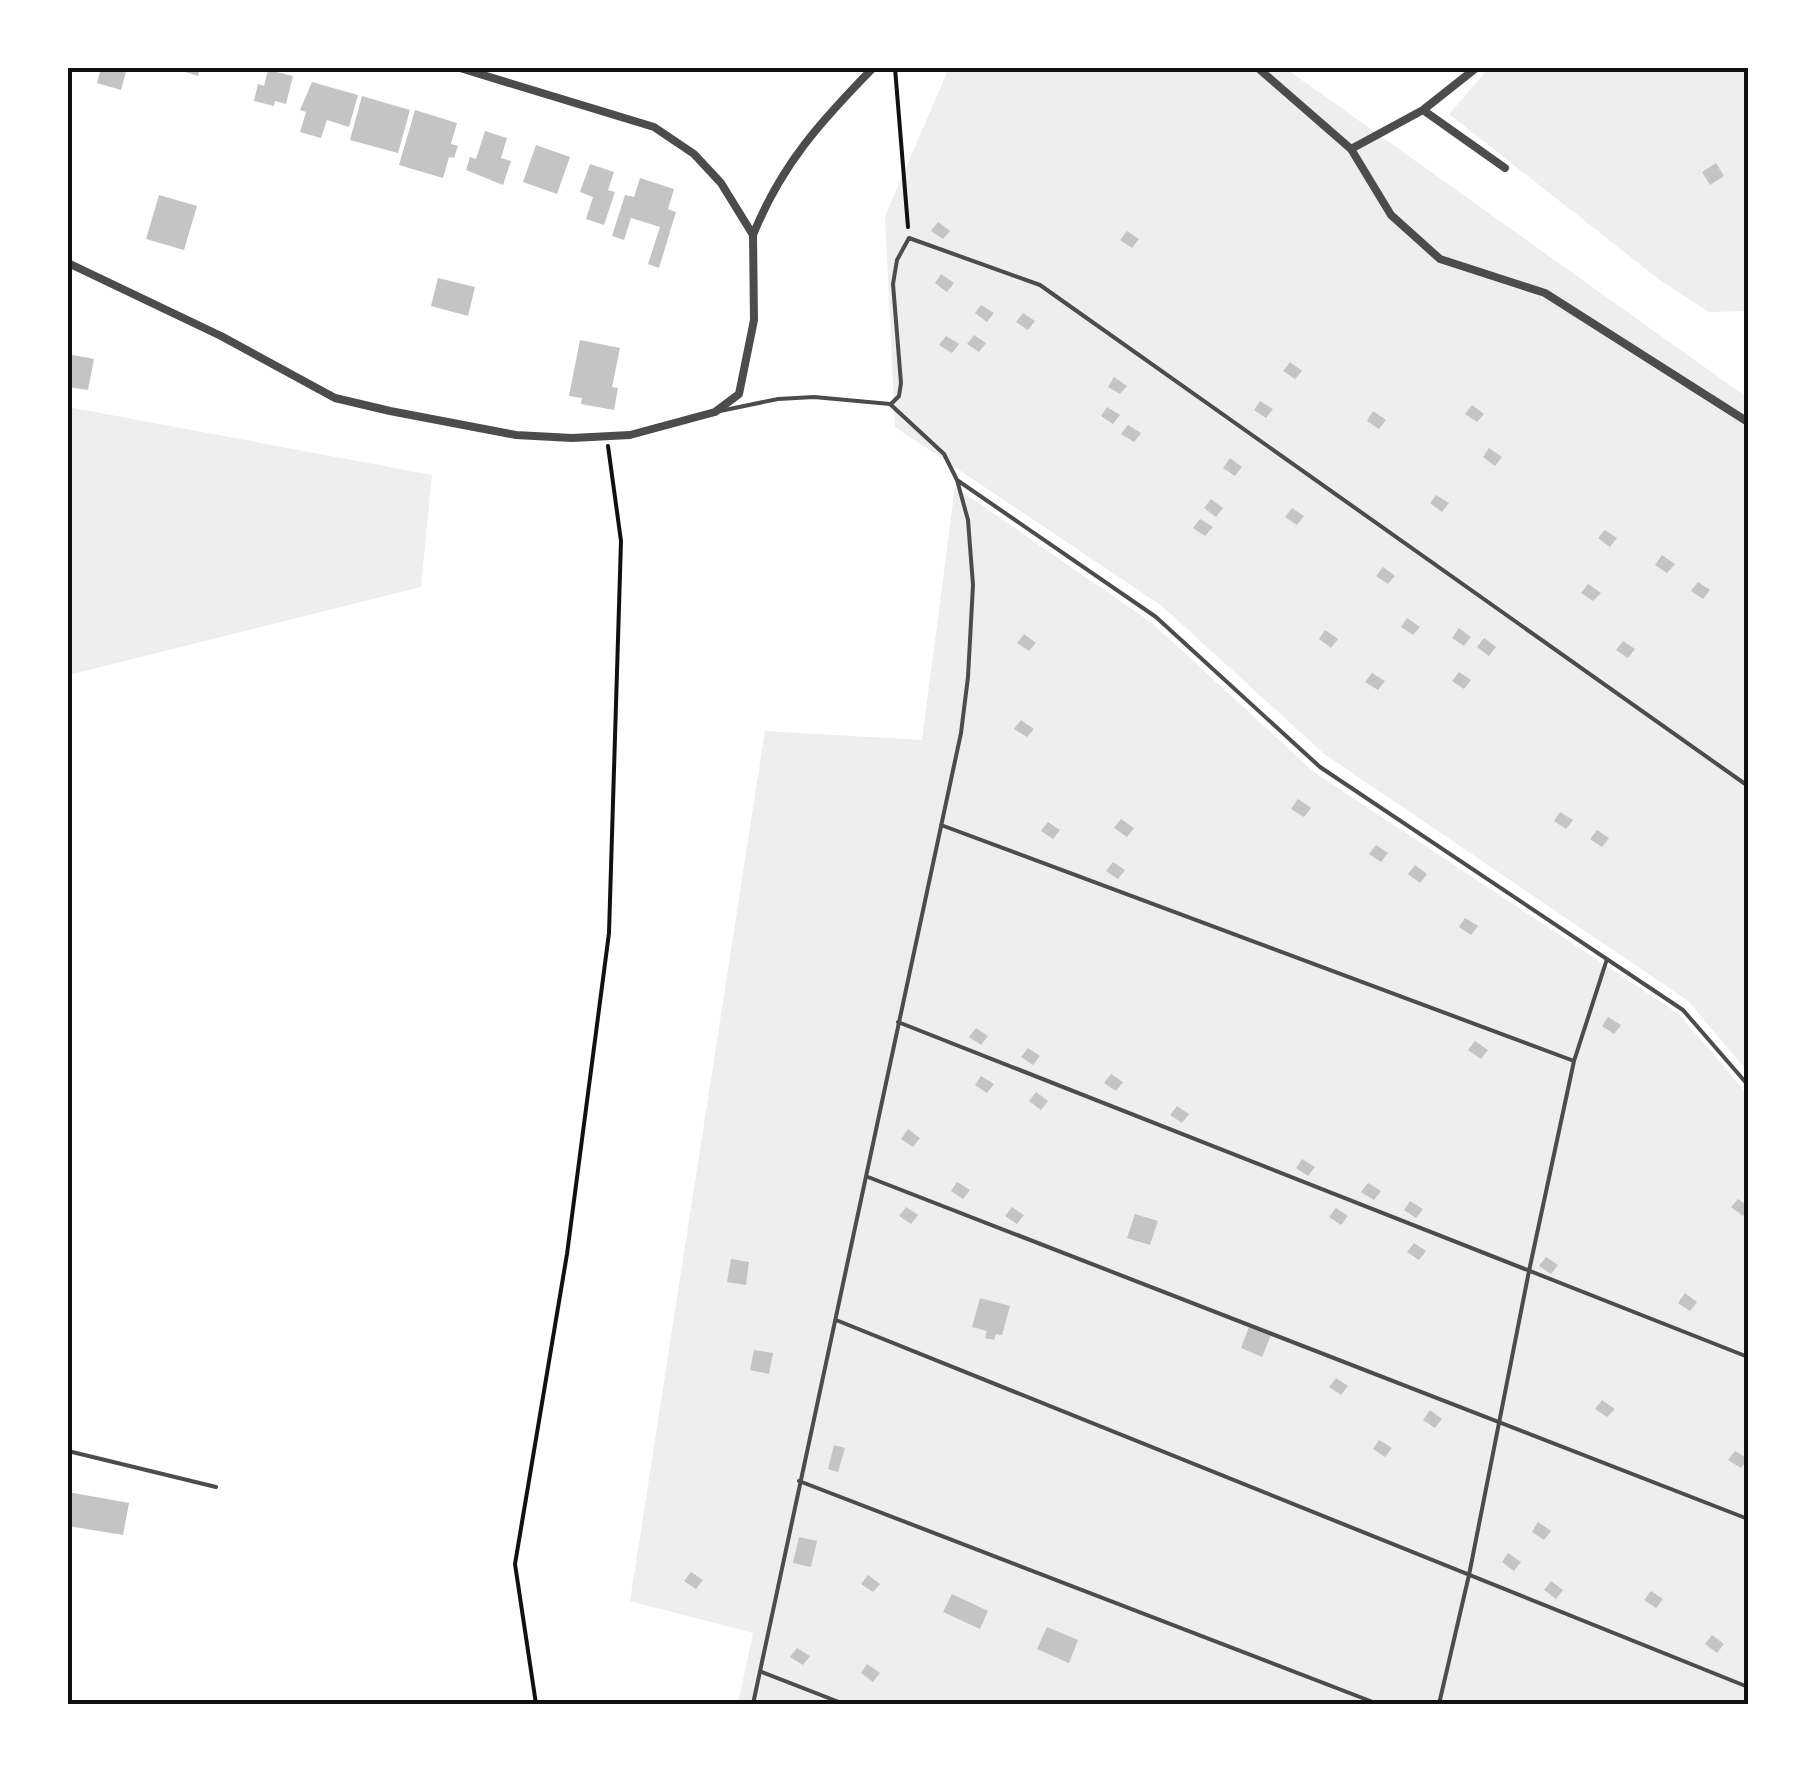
<svg xmlns="http://www.w3.org/2000/svg" width="1816" height="1772" font-family="Montserrat,sans-serif">
<rect width="100%" height="100%" fill="#fff"/>
<path fill="#eee" d="M 949,68 L 1285,68 L 1748,398 L 1748,1072 L 1688,1001 L 1323,753 L 1162,606 L 895,427 L 885,216 Z
M 1489,68 L 1748,68 L 1748,311 L 1709,312 L 1661,281 L 1449,114 Z
M 68,407 L 432,475 L 421,587 L 68,675 Z
M 955,487 L 1152,623 L 1314,772 L 1679,1014 L 1748,1095 L 1748,1704 L 738,1704 L 753,1633 L 630,1601 L 765,731 L 922,740 Z"/>
<path fill="#c4c4c4" d="M 101,68 L 127,68 L 121,90 L 97,83 Z
M 173,68 L 200,68 L 198,76 Z
M 268,70 L 293,76 L 286,104 L 275,101 L 274,106 L 254,101 L 258,84 L 264,86 Z
M 312,82 L 358,95 L 349,127 L 327,120 L 321,138 L 300,132 L 306,112 L 300,110 Z
M 362,96 L 410,110 L 398,153 L 350,140 Z
M 415,110 L 457,123 L 451,144 L 458,146 L 454,158 L 449,157 L 443,178 L 399,165 Z
M 485,131 L 507,138 L 501,158 L 511,161 L 503,185 L 466,170 L 470,157 L 476,159 Z
M 536,145 L 570,157 L 557,194 L 523,182 Z
M 1716,163 L 1724,176 L 1710,185 L 1702,172 Z
M 590,164 L 614,172 L 608,190 L 615,192 L 604,225 L 586,219 L 593,197 L 580,192 Z
M 640,178 L 674,189 L 668,209 L 676,212 L 659,268 L 648,264 L 660,227 L 631,218 L 624,240 L 612,236 L 625,195 L 634,197 Z
M 159,195 L 197,206 L 184,250 L 146,239 Z
M 938,222 L 950,231 L 943,239 L 931,231 Z
M 1127,231 L 1139,239 L 1132,248 L 1120,240 Z
M 941,274 L 954,283 L 947,292 L 935,283 Z
M 438,278 L 475,287 L 468,316 L 431,306 Z
M 981,305 L 994,313 L 987,322 L 975,313 Z
M 1023,313 L 1035,321 L 1028,330 L 1016,322 Z
M 974,335 L 986,343 L 979,352 L 967,344 Z
M 946,336 L 959,344 L 952,353 L 939,345 Z
M 580,340 L 620,348 L 612,387 L 618,388 L 614,410 L 581,404 L 582,398 L 569,396 Z
M 68,354 L 94,359 L 88,390 L 68,387 Z
M 1290,362 L 1302,371 L 1295,379 L 1283,371 Z
M 1114,377 L 1127,386 L 1120,394 L 1108,387 Z
M 1260,401 L 1273,409 L 1266,418 L 1254,410 Z
M 1472,405 L 1484,414 L 1477,422 L 1465,414 Z
M 1107,407 L 1120,415 L 1113,424 L 1101,416 Z
M 1373,411 L 1386,420 L 1379,429 L 1367,421 Z
M 1128,425 L 1141,433 L 1134,442 L 1121,434 Z
M 1489,448 L 1502,457 L 1495,466 L 1483,457 Z
M 1230,458 L 1242,467 L 1235,476 L 1223,468 Z
M 1436,495 L 1449,503 L 1442,512 L 1430,503 Z
M 1211,499 L 1223,508 L 1216,517 L 1204,508 Z
M 1292,508 L 1304,516 L 1297,525 L 1285,517 Z
M 1200,519 L 1213,527 L 1205,536 L 1193,528 Z
M 1605,530 L 1617,538 L 1610,547 L 1598,538 Z
M 1662,555 L 1675,564 L 1667,573 L 1655,565 Z
M 1383,567 L 1395,576 L 1388,584 L 1376,576 Z
M 1698,582 L 1710,590 L 1703,599 L 1691,591 Z
M 1588,584 L 1601,593 L 1593,601 L 1581,593 Z
M 1407,618 L 1420,627 L 1413,635 L 1401,627 Z
M 1459,628 L 1471,637 L 1464,646 L 1452,638 Z
M 1325,630 L 1338,639 L 1331,648 L 1319,639 Z
M 1024,634 L 1036,643 L 1029,651 L 1017,643 Z
M 1484,638 L 1496,647 L 1489,656 L 1477,647 Z
M 1623,641 L 1635,649 L 1628,658 L 1616,650 Z
M 1459,672 L 1471,680 L 1464,689 L 1452,681 Z
M 1372,673 L 1385,681 L 1378,690 L 1365,682 Z
M 1021,720 L 1034,729 L 1027,737 L 1014,729 Z
M 1298,799 L 1311,808 L 1304,817 L 1291,809 Z
M 1560,812 L 1573,820 L 1566,829 L 1554,821 Z
M 1121,819 L 1134,828 L 1127,837 L 1114,828 Z
M 1048,822 L 1060,830 L 1053,839 L 1041,831 Z
M 1597,830 L 1609,838 L 1602,847 L 1590,839 Z
M 1376,845 L 1388,853 L 1381,862 L 1369,854 Z
M 1113,862 L 1125,870 L 1118,879 L 1106,871 Z
M 1415,865 L 1427,874 L 1420,883 L 1408,874 Z
M 1465,918 L 1478,926 L 1471,935 L 1459,927 Z
M 1608,1017 L 1621,1025 L 1614,1034 L 1602,1026 Z
M 976,1028 L 988,1036 L 981,1045 L 969,1037 Z
M 1475,1041 L 1488,1050 L 1481,1059 L 1468,1050 Z
M 1028,1048 L 1040,1056 L 1033,1065 L 1021,1057 Z
M 1111,1074 L 1123,1082 L 1116,1091 L 1104,1083 Z
M 981,1076 L 994,1084 L 987,1093 L 975,1085 Z
M 1036,1092 L 1048,1101 L 1041,1110 L 1029,1101 Z
M 1177,1106 L 1189,1114 L 1182,1123 L 1170,1115 Z
M 908,1129 L 920,1138 L 913,1147 L 901,1139 Z
M 1302,1159 L 1315,1167 L 1308,1176 L 1296,1168 Z
M 957,1182 L 970,1190 L 963,1199 L 951,1191 Z
M 1368,1183 L 1381,1191 L 1374,1200 L 1361,1192 Z
M 1738,1199 L 1748,1206 L 1743,1216 L 1731,1207 Z
M 1410,1201 L 1423,1209 L 1416,1218 L 1404,1210 Z
M 906,1207 L 918,1215 L 911,1224 L 899,1216 Z
M 1012,1207 L 1024,1215 L 1017,1224 L 1005,1216 Z
M 1336,1208 L 1348,1216 L 1341,1225 L 1329,1217 Z
M 1135,1214 L 1158,1221 L 1150,1245 L 1127,1238 Z
M 1414,1243 L 1426,1251 L 1419,1260 L 1407,1252 Z
M 1546,1257 L 1558,1265 L 1551,1274 L 1539,1266 Z
M 731,1259 L 749,1262 L 746,1285 L 727,1282 Z
M 1685,1293 L 1697,1302 L 1690,1311 L 1678,1303 Z
M 980,1298 L 1010,1306 L 1002,1335 L 996,1334 L 994,1340 L 985,1338 L 987,1331 L 972,1327 Z
M 1249,1327 L 1271,1335 L 1262,1357 L 1241,1348 Z
M 754,1350 L 773,1353 L 769,1374 L 750,1370 Z
M 1336,1378 L 1348,1386 L 1341,1395 L 1329,1387 Z
M 1602,1400 L 1615,1409 L 1607,1417 L 1595,1409 Z
M 1430,1410 L 1442,1419 L 1435,1428 L 1423,1420 Z
M 1379,1440 L 1392,1448 L 1385,1457 L 1373,1449 Z
M 834,1445 L 845,1448 L 838,1472 L 828,1469 Z
M 1735,1451 L 1748,1459 L 1741,1468 L 1728,1460 Z
M 68,1492 L 129,1503 L 123,1535 L 68,1526 Z
M 1538,1522 L 1551,1531 L 1544,1540 L 1532,1532 Z
M 799,1537 L 817,1541 L 811,1567 L 793,1563 Z
M 1508,1553 L 1521,1562 L 1514,1571 L 1502,1562 Z
M 691,1572 L 703,1580 L 696,1589 L 684,1581 Z
M 868,1575 L 880,1584 L 873,1592 L 861,1584 Z
M 1551,1581 L 1563,1590 L 1556,1599 L 1544,1590 Z
M 1651,1591 L 1663,1599 L 1656,1608 L 1644,1600 Z
M 952,1594 L 988,1611 L 980,1629 L 943,1612 Z
M 1047,1627 L 1078,1640 L 1069,1663 L 1037,1649 Z
M 1712,1635 L 1724,1644 L 1717,1653 L 1705,1644 Z
M 797,1648 L 810,1656 L 803,1665 L 790,1657 Z
M 867,1664 L 880,1673 L 873,1682 L 861,1673 Z"/>
<g fill="none" stroke-linecap="round" stroke-linejoin="round">
<path stroke="#111" stroke-width="4" d="M 895,68 L 908,227
M 536,1704 L 515,1564 L 567,1254 L 609,933 L 621,541 L 608,446"/>
<path stroke="#4c4c4c" stroke-width="4" d="M 891,404 L 899,396 L 901,383 L 893,284 L 897,260 L 909,238 L 1040,285 L 1748,786
M 720,411 L 778,399 L 814,397 L 890,404 L 944,454 L 957,480 L 968,520 L 973,585 L 968,677 L 961,733 L 753,1704
M 957,480 L 1156,617 L 1320,767 L 1683,1010 L 1748,1085
M 941,825 L 1574,1061
M 898,1022 L 1748,1357
M 868,1177 L 1748,1519
M 836,1320 L 1748,1687
M 68,1451 L 216,1487
M 799,1481 L 1378,1704
M 762,1672 L 844,1704
M 1439,1704 L 1469,1575 L 1529,1271 L 1574,1061 L 1607,959"/>
<path stroke="#4c4c4c" stroke-width="8" d="M 1258,68 L 1351,149 L 1423,110 L 1476,68
M 1423,110 L 1505,168
M 1351,149 L 1391,215 L 1440,259 L 1545,293 L 1748,422
M 753,235 C 781,165 821,121 873,68
M 68,263 L 221,336 L 335,398 L 390,411 L 516,435 L 572,438 L 630,435 L 715,412 L 739,394 L 754,320 L 753,235 L 721,183 L 694,154 L 654,127 L 460,68"/>
</g>
<rect width="1816" height="1772" fill="none" stroke="#ffffff" stroke-width="140"/>
<rect x="70" y="70" width="1676" height="1632" fill="none" stroke="#111" stroke-width="4"/>
</svg>
